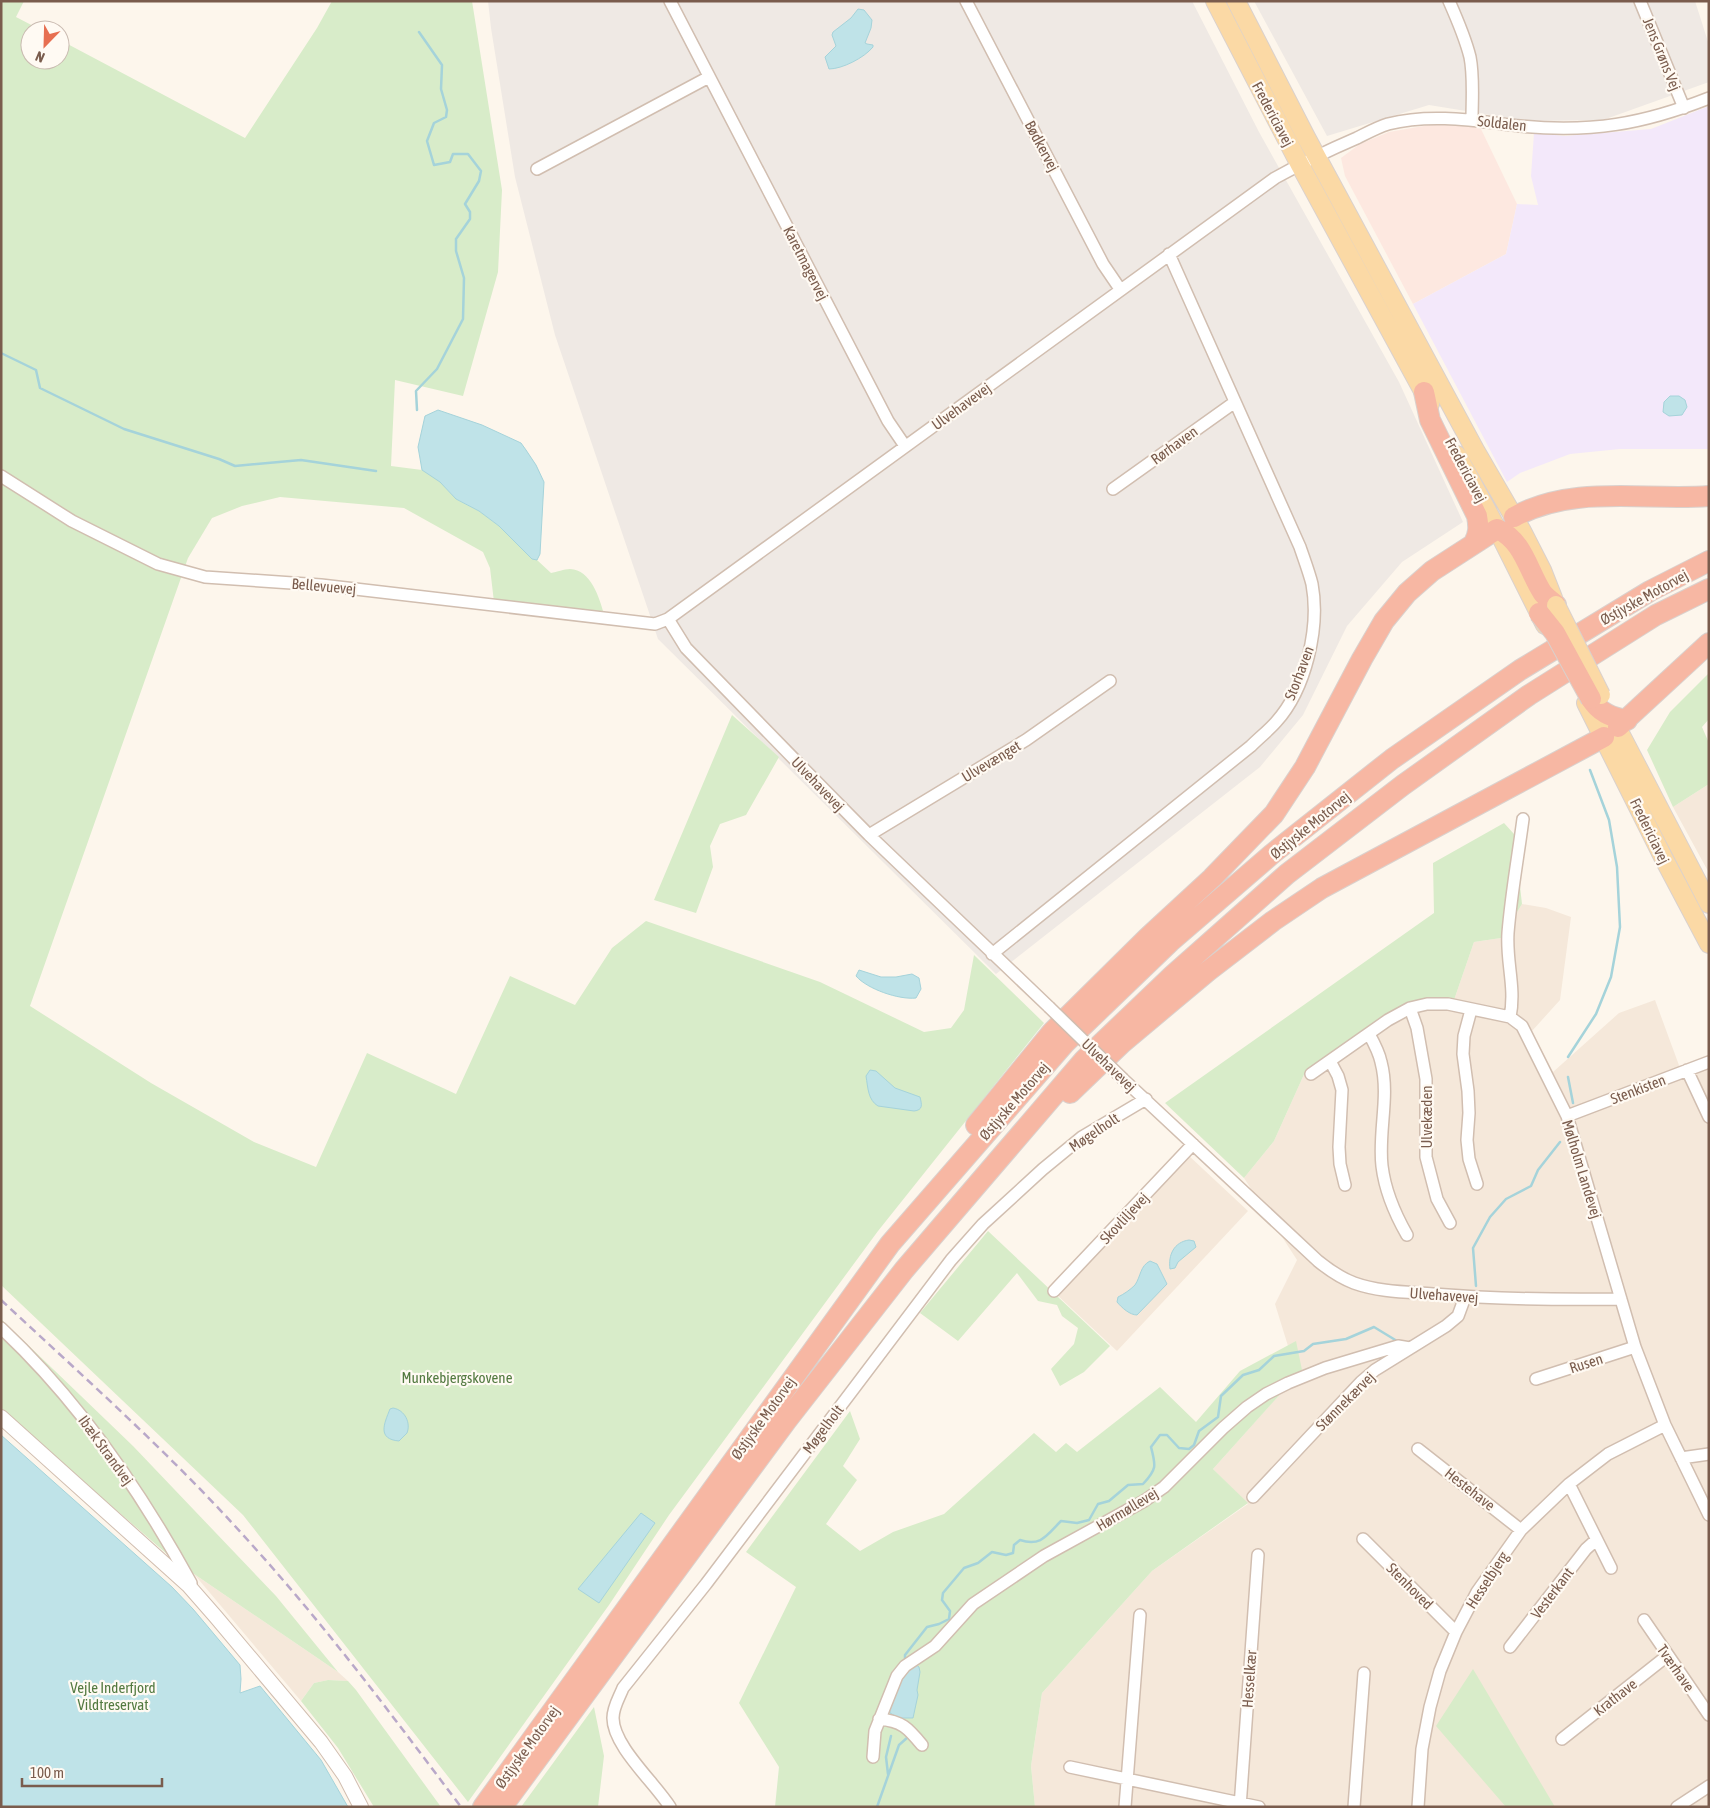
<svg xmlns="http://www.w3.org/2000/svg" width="1710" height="1808" font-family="'Asap Condensed',sans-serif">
<rect width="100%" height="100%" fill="#fdf6ec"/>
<path fill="#f5e8da" d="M 1709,784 L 1709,873 L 1673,807 Z
M 1522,904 L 1546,908 L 1571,917 L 1560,1000 L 1532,1031 L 1553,1072 L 1619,1013 L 1655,1000 L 1680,1068 L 1709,1055 L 1709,1807 L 1035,1807 L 1031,1766 L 1042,1693 L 1152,1571 L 1248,1504 L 1213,1469 L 1297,1375 L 1275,1304 L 1297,1260 L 1244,1178 L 1274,1141 L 1306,1070 L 1386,1015 L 1423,999 L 1454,1000 L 1474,942 L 1501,938 Z
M 1187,1154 L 1248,1211 L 1117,1351 L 1056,1294 Z
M 194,1574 L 338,1672 L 348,1681 L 328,1680 L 314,1683 L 301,1701 Z"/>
<path fill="#fde8e0" d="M 1435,124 L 1480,127 L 1517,204 L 1506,254 L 1413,304 L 1345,176 L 1341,158 L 1360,144 L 1389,132 Z"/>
<path fill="#efe9e4" d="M 488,1 L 1192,1 L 1259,132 L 1399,382 L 1463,522 L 1402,562 L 1347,626 L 1303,715 L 1260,767 L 996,974 L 658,639 L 555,335 L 515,177 L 491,28 Z
M 1254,1 L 1695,1 L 1709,45 L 1709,82 L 1603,120 L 1527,121 L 1429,105 L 1327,136 Z"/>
<path fill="#f3e8fa" d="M 1709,106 L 1709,449 L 1620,449 L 1570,454 L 1520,473 L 1507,482 L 1413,304 L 1506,254 L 1517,204 L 1538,205 L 1531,176 L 1534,133 L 1565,136 L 1651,129 Z"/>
<path fill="#d8ecc9" d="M 1,1 L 24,1 L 16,17 L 41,30 L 30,30 L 30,60 L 60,60 L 60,40 L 245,138 L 317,28 L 332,1 L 472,1 L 502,190 L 498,272 L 463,396 L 395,380 L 391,466 L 422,470 L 431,475 L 440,482 L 456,499 L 479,511 L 499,526 L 532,558 L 537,560 L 551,573 C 557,572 564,569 570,569 C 591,570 599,597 604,614 L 494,602 L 490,568 L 483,552 L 404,508 L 280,497 L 242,506 L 212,518 L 188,558 L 30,1006 L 151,1083 L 254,1142 L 316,1167 L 367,1053 L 456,1094 L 510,976 L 575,1005 L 612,948 L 646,921 L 820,982 L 924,1032 L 951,1028 L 964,1010 L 974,955 L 1044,1023 L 878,1231 L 669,1515 L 609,1605 L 468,1802 L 243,1515 L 1,1285 Z
M 1709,673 L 1709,719 L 1702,727 L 1709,743 L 1709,784 L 1673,807 L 1647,750 L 1670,712 Z
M 732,715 L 779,757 L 746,815 L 720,824 L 710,846 L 713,867 L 696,913 L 654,900 Z
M 1504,823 L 1514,834 L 1522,904 L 1501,938 L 1474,942 L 1454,1000 L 1423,999 L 1386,1015 L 1306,1070 L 1274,1141 L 1244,1178 L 1165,1103 L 1434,913 L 1433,863 Z
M 988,1231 L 1110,1346 L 1084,1372 L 1060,1386 L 1051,1369 L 1074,1344 L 1078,1328 L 1062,1316 L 1057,1305 L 1038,1301 L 1017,1273 L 958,1341 L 920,1313 Z
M 1,1319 L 133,1446 L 276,1596 L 338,1672 L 175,1561 L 1,1410 Z
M 1296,1341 L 1302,1370 L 1213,1469 L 1248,1503 L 1152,1571 L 1042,1693 L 1031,1766 L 1035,1807 L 775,1807 L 779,1767 L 739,1703 L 796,1587 L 746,1552 L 850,1411 L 860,1439 L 843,1466 L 857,1480 L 826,1524 L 860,1551 L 893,1532 L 944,1514 L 1034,1433 L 1056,1452 L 1066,1443 L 1077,1452 L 1160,1387 L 1196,1422 L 1240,1371 Z
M 1473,1669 L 1555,1807 L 1506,1807 L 1436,1726 Z
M 328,1680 L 348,1681 L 356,1690 L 441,1807 L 374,1807 L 338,1748 L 301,1701 L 314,1683 Z
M 594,1707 L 604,1756 L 598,1807 L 521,1807 Z"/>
<path fill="#bfe3e8" stroke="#a5d3da" d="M 858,9 L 864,10 L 872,20 L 871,28 L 865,43 L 867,44 L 873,45 L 873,47 C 864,58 842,69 829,69 L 825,57 L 836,46 L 832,35 L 833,32 L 851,18 Z
M 1670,396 L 1679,396 L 1685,400 L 1687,407 L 1682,415 L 1669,416 L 1663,412 L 1664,402 Z
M 438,410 L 482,425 L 521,443 L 526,450 L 536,465 L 544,482 L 540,554 L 537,560 L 532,559 L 499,526 L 479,511 L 456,499 L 440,482 L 422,470 L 418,447 L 425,416 Z
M 859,970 L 881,977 L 896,977 L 912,974 L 919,978 L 921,989 L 916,998 C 899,1000 867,989 856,976 Z
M 870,1070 L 876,1071 L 895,1088 L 920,1097 C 922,1105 923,1110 914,1111 L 878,1106 C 868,1100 868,1088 866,1076 Z
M 1189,1240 L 1194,1241 L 1196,1247 L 1178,1262 L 1175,1268 L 1170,1269 C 1168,1255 1174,1242 1189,1240 Z
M 1150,1261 L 1157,1264 L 1167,1284 L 1137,1315 C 1130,1315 1122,1308 1117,1302 L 1118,1297 C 1124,1294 1130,1290 1135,1285 C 1141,1276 1140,1266 1150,1261 Z
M 393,1408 C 405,1410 411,1423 407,1433 L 399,1441 C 377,1439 384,1424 390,1409 Z
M 1,1435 L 172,1587 L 193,1609 L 240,1665 L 241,1679 L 240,1693 L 260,1686 L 321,1760 L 348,1807 L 1,1807 Z
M 641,1513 L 655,1523 L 599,1603 L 578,1589 Z
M 915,1664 L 919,1667 L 920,1672 L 917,1690 L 918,1695 L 913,1718 L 899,1718 L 890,1713 C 888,1696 902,1676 915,1664 Z"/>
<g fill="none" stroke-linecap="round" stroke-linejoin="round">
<path stroke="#a5d3da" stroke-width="2.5" d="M 1,353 L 36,370 L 40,388 L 124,429 L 219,459 L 235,466 L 301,460 L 376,471
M 417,410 L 416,391 L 437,369 L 463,319 L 464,278 L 456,251 L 456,239 L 470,219 L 470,212 L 465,204 L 479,181 L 481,171 L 468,154 L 453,154 L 450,162 L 434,165 L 427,141 L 434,123 L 446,117 L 447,110 L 441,89 L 442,65 L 419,32
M 1568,1057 L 1596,1014 L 1611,977 L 1620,927 L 1617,867 L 1609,820 L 1590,770
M 1568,1077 L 1573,1103
M 1476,1286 L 1473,1248 L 1490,1217 L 1506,1199 L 1531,1186 L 1538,1170 L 1560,1142
M 905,1660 L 905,1655 L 927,1627 L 939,1624 L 949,1619 L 950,1611 L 942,1600 L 943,1593 L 964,1568 L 978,1563 L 992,1552 L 1006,1555 L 1013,1553 L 1014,1545 L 1020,1540 C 1041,1547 1047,1535 1061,1521 L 1077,1523 L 1089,1520 L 1098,1504 L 1109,1501 L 1128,1485 L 1143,1484 C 1157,1469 1156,1466 1151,1447 L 1160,1435 L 1167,1435 L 1179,1448 L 1189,1449 L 1194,1445 L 1199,1431 L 1218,1417 L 1221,1396 L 1243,1375 L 1259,1370 L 1274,1356 L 1304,1351 L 1313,1344 L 1346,1339 L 1374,1327 L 1397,1341
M 888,1774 L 886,1757 L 891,1736
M 877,1807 L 899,1745 L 908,1737"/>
<defs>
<path id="minor" d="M 670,1 L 888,421 L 905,446
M 966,1 L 1103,264 L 1120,289
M 1449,1 C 1457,19 1465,37 1470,57 C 1474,77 1472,99 1472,120
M 1640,1 L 1684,108
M 537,169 L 709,77
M 1,476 L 72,521 L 158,564 L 205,577 L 321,585 L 655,624 L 668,619 L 1275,178 C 1302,163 1329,150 1357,138 C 1367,133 1378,127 1388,124 C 1432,113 1476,121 1520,126 C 1591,133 1643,124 1709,98
M 1113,489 L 1235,402
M 668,619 L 686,648 L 797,762 L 869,835 L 1049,1007
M 869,835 L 1026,740 L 1110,681
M 992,954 L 1251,746 C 1259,738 1269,730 1276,722 C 1306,689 1320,627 1312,584 C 1309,572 1304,559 1300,547 L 1169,254
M 1410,1008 L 1417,1028 L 1426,1079 L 1426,1157 L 1437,1199 L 1450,1223
M 1471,1010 L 1464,1036 L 1463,1054 L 1468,1091 L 1469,1113 L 1467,1140 L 1469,1159 L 1477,1184
M 1510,1017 C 1516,987 1506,963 1508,933 C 1511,895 1518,857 1523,819
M 1369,1034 C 1374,1043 1379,1052 1381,1062 C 1390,1096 1378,1132 1382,1166 C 1385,1191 1395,1214 1407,1235
M 1330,1061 L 1338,1076 L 1342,1090 L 1339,1147 L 1340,1164 L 1345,1185
M 1687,1070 L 1709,1117
M 1311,1074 L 1388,1020 L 1410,1008 L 1427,1004 L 1448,1004 L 1510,1017 L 1522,1026 L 1567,1116 L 1635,1347 L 1665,1425 L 1709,1515
M 1123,1079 L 1318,1261 C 1329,1270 1341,1278 1354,1283 C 1379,1292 1407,1292 1433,1294 C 1496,1299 1557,1300 1621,1299
M 1567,1116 L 1709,1062
M 1054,1291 L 1193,1144
M 1,1328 C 78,1400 140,1490 191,1583 L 188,1585
M 1536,1379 L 1635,1347
M 1418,1449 L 1521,1530
M 1681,1458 L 1709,1454
M 1569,1484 L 1611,1568
M 1253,1497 L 1361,1382 L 1375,1370 L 1446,1326 L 1458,1316 L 1465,1297
M 1363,1539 L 1456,1632
M 1644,1620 L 1709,1715
M 1510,1647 L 1586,1549 L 1596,1540
M 879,1719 C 902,1721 908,1728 922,1745
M 1562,1739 L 1667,1656
M 873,1757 L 875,1731 L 897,1676 L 905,1666 L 935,1646 L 973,1604 L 1044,1556 L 1144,1501 L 1164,1487 L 1223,1428 L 1247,1407 L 1266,1394 L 1288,1383 L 1325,1368 L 1398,1346 L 1410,1348
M 1070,1767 L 1259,1807
M 670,1807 C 655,1783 613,1746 613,1718 C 613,1707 619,1698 623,1688 L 706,1584 L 951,1260 L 983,1224 L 1043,1169 L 1082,1137 L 1146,1099
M 1125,1807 L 1140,1615
M 1240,1807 L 1258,1555
M 1354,1807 L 1364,1673
M 1418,1807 L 1422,1749 L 1430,1707 L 1440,1671 L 1456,1632 L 1477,1592 L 1521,1530 L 1569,1484 L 1608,1454 L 1665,1425
M 1677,1807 L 1709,1786"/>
<path id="tertiary" d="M 1,1417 L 188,1585 L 216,1617 L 321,1742 L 345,1776 L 361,1807"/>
<path id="primary" d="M 1215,1 L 1300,165 L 1430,404
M 1236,1 L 1306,137 L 1475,450 L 1522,531 L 1542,570 L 1553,598
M 1457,455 L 1497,529 L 1545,625
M 1586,703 L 1664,859 L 1709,944
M 1611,716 L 1709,904"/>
<path id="motorway" d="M 1424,392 L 1430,420 L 1477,516 C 1479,527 1479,533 1474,543
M 1514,517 C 1574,484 1644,501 1709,496
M 1591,699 C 1599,712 1612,718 1627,720
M 1618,727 L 1709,643
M 1070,1093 L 1122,1043 L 1208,971 L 1273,921 L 1322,888 L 1604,737
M 976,1125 L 1052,1032 L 1148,937 L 1212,878 L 1274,814 L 1305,767 L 1362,659 L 1384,621 L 1407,593 L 1432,571 L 1497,529 C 1523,540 1528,570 1542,592 C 1545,597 1552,601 1556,605
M 483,1807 L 890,1244 L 1065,1043 L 1170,942 L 1272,854 L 1392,759 L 1520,670 L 1650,591 L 1709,561
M 502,1807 L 787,1420 L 904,1270 L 1084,1060 L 1173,975 L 1287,874 L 1403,785 L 1529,695 L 1656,615 L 1709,589"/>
</defs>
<use href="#minor" stroke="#d1beb0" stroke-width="14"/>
<use href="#tertiary" stroke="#d1beb0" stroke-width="16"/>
<use href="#primary" stroke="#dad1cd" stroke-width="20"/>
<use href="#motorway" stroke="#dad1cd" stroke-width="22"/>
<use href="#minor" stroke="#fff" stroke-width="11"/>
<use href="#tertiary" stroke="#fff" stroke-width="14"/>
<use href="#primary" stroke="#fbd9a5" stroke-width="18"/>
<use href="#motorway" stroke="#f7b7a3" stroke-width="20"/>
<path stroke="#b9a8c9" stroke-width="2.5" stroke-dasharray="8 5" stroke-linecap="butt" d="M 1,1300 C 87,1380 175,1458 253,1546 C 328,1629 394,1718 461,1807"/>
<defs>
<path id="minor-bridge" d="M 1049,1007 L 1123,1079"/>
<path id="primary-bridge" d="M 1556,605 L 1601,695"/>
<path id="motorway-bridge" d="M 1539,613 L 1555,633 L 1591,699"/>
</defs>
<use href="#minor-bridge" stroke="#d1beb0" stroke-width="14" stroke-linecap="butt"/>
<use href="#primary-bridge" stroke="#dad1cd" stroke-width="20" stroke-linecap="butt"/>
<use href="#motorway-bridge" stroke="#dad1cd" stroke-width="22" stroke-linecap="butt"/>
<use href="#minor-bridge" stroke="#fff" stroke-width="11"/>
<use href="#primary-bridge" stroke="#fbd9a5" stroke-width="18"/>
<use href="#motorway-bridge" stroke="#f7b7a3" stroke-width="20"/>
</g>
<g text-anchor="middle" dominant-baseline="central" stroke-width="4.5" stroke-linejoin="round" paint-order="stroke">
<g font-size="15" fill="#7a5c4d" stroke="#fffaf3">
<text transform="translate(1662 54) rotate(68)">Jens Grøns Vej</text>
<text transform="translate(1273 114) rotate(62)">Fredericiavej</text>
<text transform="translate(1502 123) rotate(6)">Soldalen</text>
<text transform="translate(1042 146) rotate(62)">Bødkervej</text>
<text transform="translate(806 263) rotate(63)">Karetmagervej</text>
<text transform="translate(961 406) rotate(-36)">Ulvehavevej</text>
<text transform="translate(1174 445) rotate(-36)">Rørhaven</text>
<text transform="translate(1466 470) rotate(62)">Fredericiavej</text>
<text transform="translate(324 586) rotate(5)">Bellevuevej</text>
<text transform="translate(1644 597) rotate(-29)">Østjyske Motorvej</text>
<text transform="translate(1299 673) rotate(-69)">Storhaven</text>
<text transform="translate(991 761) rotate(-31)">Ulvevænget</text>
<text transform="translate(818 784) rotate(46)">Ulvehavevej</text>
<text transform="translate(1310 825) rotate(-39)">Østjyske Motorvej</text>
<text transform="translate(1650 831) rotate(64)">Fredericiavej</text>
<text transform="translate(1109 1065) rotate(44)">Ulvehavevej</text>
<text transform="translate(1638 1089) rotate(-21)">Stenkisten</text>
<text transform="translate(1014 1101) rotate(-49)">Østjyske Motorvej</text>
<text transform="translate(1426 1117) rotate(-90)">Ulvekæden</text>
<text transform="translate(1094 1132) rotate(-34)">Møgelholt</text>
<text transform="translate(1582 1169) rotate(73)">Mølholm Landevej</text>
<text transform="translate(1124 1218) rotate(-47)">Skovliljevej</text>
<text transform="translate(1444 1295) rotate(4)">Ulvehavevej</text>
<text transform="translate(1586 1363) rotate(-18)">Rusen</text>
<text transform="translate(1345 1401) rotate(-45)">Stønnekærvej</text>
<text transform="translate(763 1418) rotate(-54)">Østjyske Motorvej</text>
<text transform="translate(823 1429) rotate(-53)">Møgelholt</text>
<text transform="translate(106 1450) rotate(54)">Ibæk Strandvej</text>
<text transform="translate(1470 1489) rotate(38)">Hestehave</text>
<text transform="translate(1127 1509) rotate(-31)">Hørmøllevej</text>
<text transform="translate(1487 1580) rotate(-57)">Hesselbjerg</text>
<text transform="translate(1410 1586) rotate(45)">Stenhoved</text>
<text transform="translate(1552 1593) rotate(-53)">Vesterkant</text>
<text transform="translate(1676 1668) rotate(55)">Tværhave</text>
<text transform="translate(1249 1679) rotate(-86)">Hesselkær</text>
<text transform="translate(1615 1697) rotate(-38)">Krathave</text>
<text transform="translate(527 1747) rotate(-54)">Østjyske Motorvej</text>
</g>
<g font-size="15" fill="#537a41" stroke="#fffaf3">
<text x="457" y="1377">Munkebjergskovene</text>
<text x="113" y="1687">Vejle Inderfjord<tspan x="113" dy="17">Vildtreservat</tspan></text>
</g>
</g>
<rect width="1710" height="1808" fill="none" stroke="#7a5c4d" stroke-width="5"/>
<g transform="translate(45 45) rotate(203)"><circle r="24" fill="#fffaf3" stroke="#cabbb1"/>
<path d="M0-4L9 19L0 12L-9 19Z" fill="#e76f51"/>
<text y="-8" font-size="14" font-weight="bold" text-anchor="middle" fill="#7a5c4d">N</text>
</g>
<path d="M22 1778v8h140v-8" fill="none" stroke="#7a5c4d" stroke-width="2.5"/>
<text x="30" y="1778" font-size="15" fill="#7a5c4d" stroke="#fffaf3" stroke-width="4" paint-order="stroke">100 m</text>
</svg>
